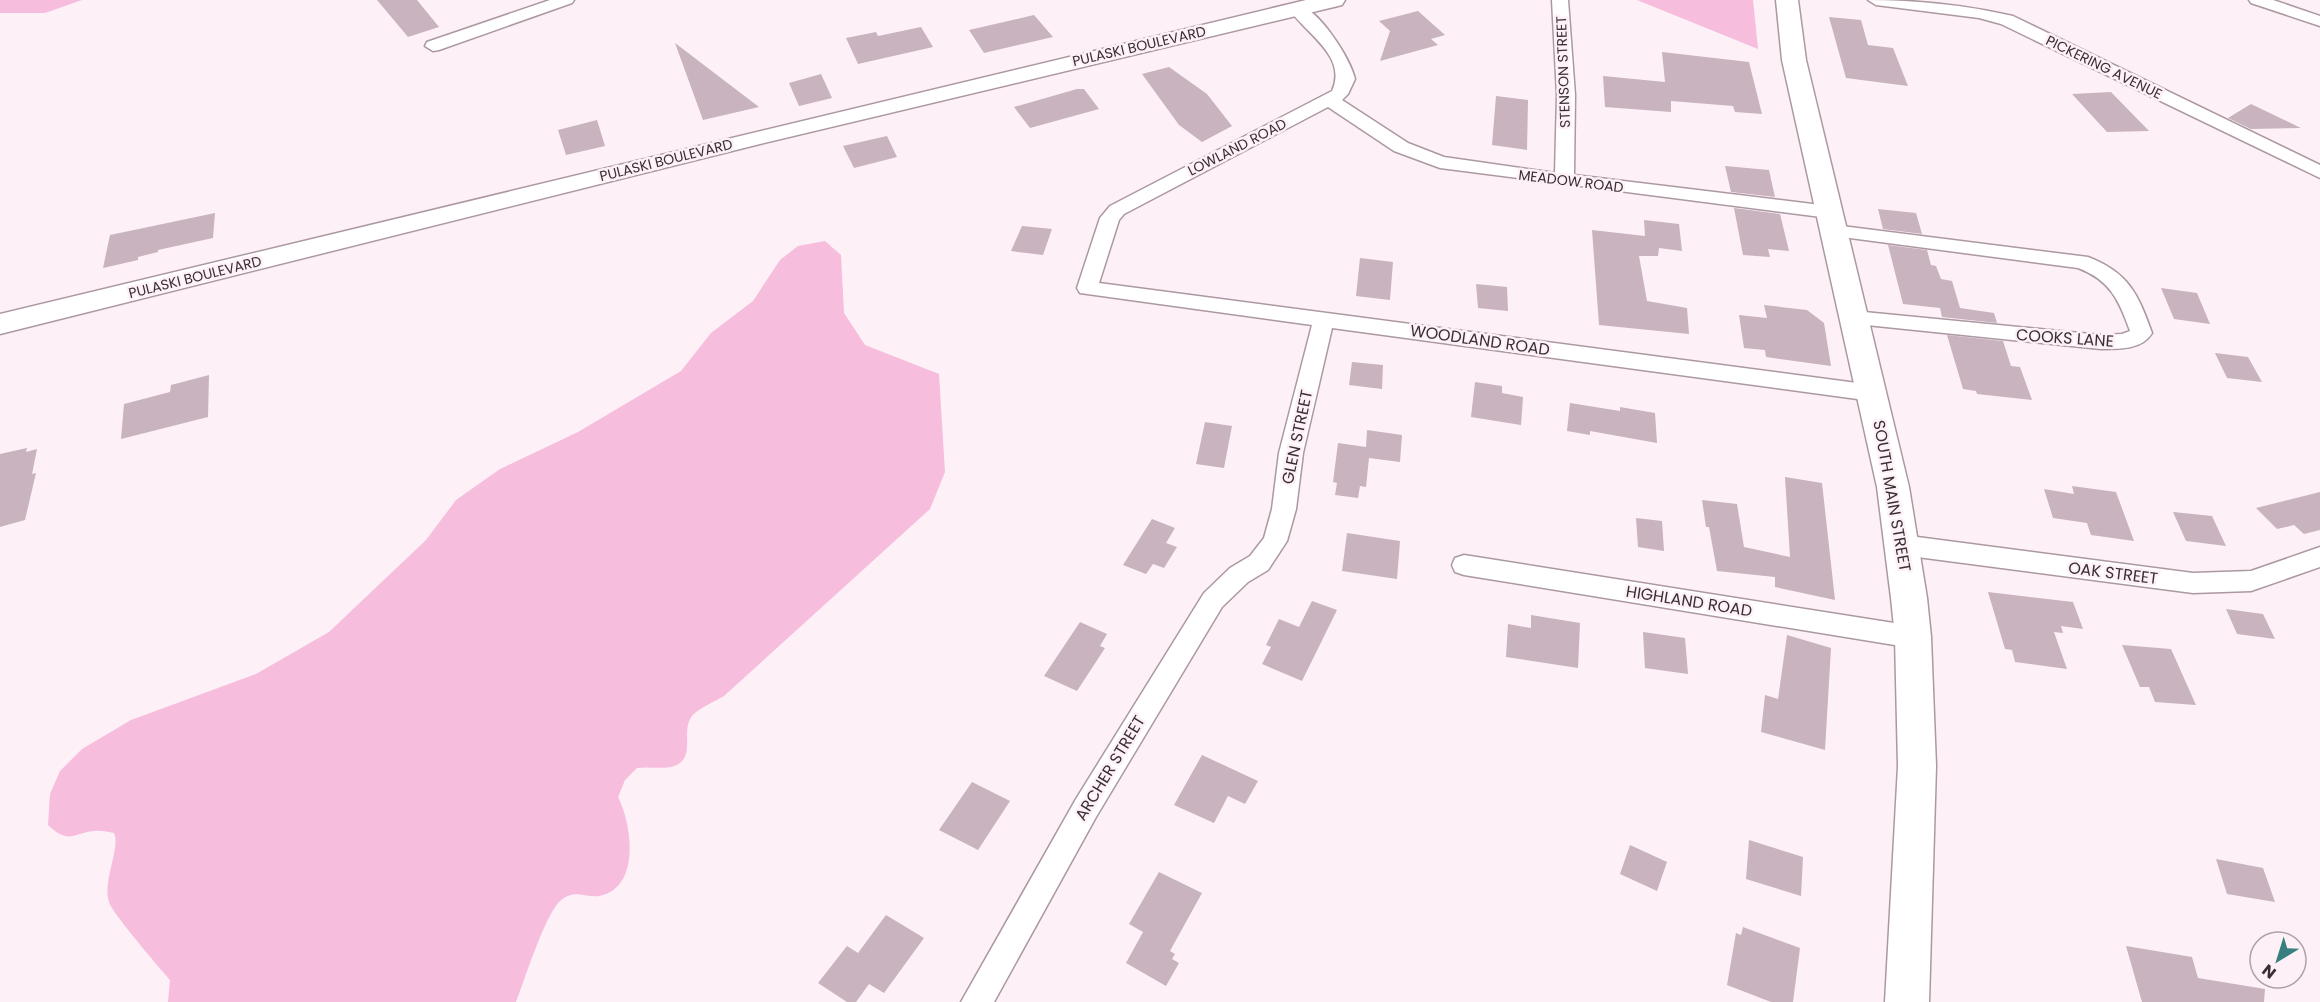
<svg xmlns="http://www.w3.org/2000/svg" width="2320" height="1002" font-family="Poppins,sans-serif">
<rect width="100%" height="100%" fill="#fef0f7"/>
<path fill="#f6bddd" d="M 0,0 L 82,0 L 45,13 L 0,13 Z
M 1637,0 L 1753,0 L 1758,49 Z
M 825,241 L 841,255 L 844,313 L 865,345 L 939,374 L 945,472 L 930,509 L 724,696 C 714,702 699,708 692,716 C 680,731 697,758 674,766 C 663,770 649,766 637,768 L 625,780 L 618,797 C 632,824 641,888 599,896 C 584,898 575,888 560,901 C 544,917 525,979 516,1002 L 168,1002 L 170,980 C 159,967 112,913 109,902 C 102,881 121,848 114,833 C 108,832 100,830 94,831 C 73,833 69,845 48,825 L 50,794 L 60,771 L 82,749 L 131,720 L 256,674 L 329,632 L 426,540 L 456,500 L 500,469 L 578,432 L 681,371 L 711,333 L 753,301 L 780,260 L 798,246 Z"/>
<path fill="#c8b3be" d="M 377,0 L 417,0 L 439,27 L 408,37 Z
M 1418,11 L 1445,35 L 1431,39 L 1438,45 L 1380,61 L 1390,31 L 1379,21 Z
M 1034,15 L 1053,37 L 984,53 L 969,30 Z
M 1829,17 L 1861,20 L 1868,45 L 1893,48 L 1908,86 L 1846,78 Z
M 921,27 L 933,47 L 858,64 L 846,38 L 876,32 L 878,36 Z
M 675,43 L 759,107 L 703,120 Z
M 1662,52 L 1749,62 L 1762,114 L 1735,112 L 1733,106 L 1671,101 L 1671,112 L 1605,107 L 1603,76 L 1665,82 Z
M 1169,67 L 1207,94 L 1232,126 L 1202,142 L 1179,125 L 1142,74 Z
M 821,74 L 832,98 L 799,106 L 789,83 Z
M 1077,89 L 1084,89 L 1099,109 L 1030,128 L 1014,107 Z
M 2111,92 L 2149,131 L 2107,132 L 2072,94 Z
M 1496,96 L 1528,100 L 1527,150 L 1492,145 Z
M 2251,104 L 2301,128 L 2251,129 L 2228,118 Z
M 597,120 L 605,146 L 566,155 L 558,130 Z
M 887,136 L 897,157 L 854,168 L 843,146 Z
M 1725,166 L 1769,170 L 1775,197 L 1731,192 Z
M 1734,208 L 1780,214 L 1789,251 L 1768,249 L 1770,257 L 1743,255 Z
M 1878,209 L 1916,213 L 1922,234 L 1883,229 Z
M 215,213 L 213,238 L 158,250 L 158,252 L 138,257 L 138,260 L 103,268 L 110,235 Z
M 1644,220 L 1679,224 L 1682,251 L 1659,248 L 1658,256 L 1639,256 L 1647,301 L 1687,308 L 1689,334 L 1599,325 L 1592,230 L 1645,236 Z
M 1022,226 L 1052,229 L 1043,255 L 1011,251 Z
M 1888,245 L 1927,250 L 1931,265 L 1936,266 L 1941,279 L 1952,281 L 1960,308 L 1994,313 L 1997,323 L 1942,317 L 1940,308 L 1903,304 Z
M 1360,258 L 1393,262 L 1390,300 L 1356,296 Z
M 1476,284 L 1507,287 L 1508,311 L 1478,308 Z
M 2161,288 L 2197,293 L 2210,324 L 2174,319 Z
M 1764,305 L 1807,310 L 1824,323 L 1831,366 L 1766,357 L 1765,350 L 1744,348 L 1739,315 L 1767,318 Z
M 1947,335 L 2003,341 L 2011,366 L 2020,367 L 2032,400 L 1977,394 L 1976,391 L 1963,389 Z
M 2215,353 L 2248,357 L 2262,382 L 2227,378 Z
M 1352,362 L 1383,365 L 1382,389 L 1349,385 Z
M 209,375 L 208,417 L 121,439 L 124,404 L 170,392 L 171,385 Z
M 1475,382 L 1502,386 L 1502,393 L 1523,397 L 1521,425 L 1471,417 Z
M 1570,403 L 1620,411 L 1620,407 L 1655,413 L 1657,443 L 1590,431 L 1590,435 L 1567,431 Z
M 1205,422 L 1232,426 L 1224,468 L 1196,464 Z
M 1367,430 L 1402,435 L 1400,462 L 1369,458 L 1366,487 L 1360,486 L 1358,498 L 1335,495 L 1337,483 L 1333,482 L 1338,443 L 1366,447 Z
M 27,448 L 26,452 L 37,449 L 32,474 L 36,473 L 25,520 L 0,527 L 0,454 Z
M 1785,477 L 1822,483 L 1835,600 L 1775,587 L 1775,577 L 1717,571 L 1709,527 L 1706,527 L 1702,500 L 1737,504 L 1744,547 L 1790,557 Z
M 2072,486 L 2116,492 L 2134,541 L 2091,535 L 2087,523 L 2053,518 L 2044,489 L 2074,494 Z
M 2320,492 L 2320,530 L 2304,534 L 2294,525 L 2277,529 L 2256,508 Z
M 2173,512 L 2212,516 L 2226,546 L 2186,541 Z
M 1636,518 L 1662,521 L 1664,551 L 1638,547 Z
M 1152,519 L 1175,528 L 1166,543 L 1177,547 L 1164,568 L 1153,564 L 1146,574 L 1123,565 Z
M 1347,533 L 1400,541 L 1397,579 L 1342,571 Z
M 1988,592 L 2073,602 L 2083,629 L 2061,626 L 2063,633 L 2054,632 L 2067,669 L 2015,662 L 2012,650 L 2005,649 Z
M 1312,601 L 1337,610 L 1302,681 L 1262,664 L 1271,647 L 1266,645 L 1279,619 L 1299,627 Z
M 2226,609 L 2263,614 L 2275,639 L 2237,634 Z
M 1531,615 L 1580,623 L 1578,668 L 1506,657 L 1508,624 L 1531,628 Z
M 1080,622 L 1107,634 L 1100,646 L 1105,648 L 1077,691 L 1044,676 Z
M 1643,632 L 1685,638 L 1688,674 L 1645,668 Z
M 1787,635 L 1831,648 L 1825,750 L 1761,732 L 1765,695 L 1778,699 Z
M 2122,645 L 2171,649 L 2196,705 L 2155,702 L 2149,687 L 2140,687 Z
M 1202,755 L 1258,781 L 1245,804 L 1228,796 L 1214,823 L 1174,805 Z
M 972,782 L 1010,801 L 978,850 L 939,830 Z
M 1749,840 L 1803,857 L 1801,896 L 1746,879 Z
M 1630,845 L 1667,862 L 1657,891 L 1620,874 Z
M 2216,859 L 2263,868 L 2275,902 L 2227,894 Z
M 1159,872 L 1202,893 L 1170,951 L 1175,954 L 1172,959 L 1179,963 L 1166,986 L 1126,963 L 1143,932 L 1129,924 Z
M 886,915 L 924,938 L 884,993 L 869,984 L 856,1002 L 847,1002 L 818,983 L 847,946 L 858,953 Z
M 1743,927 L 1800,948 L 1793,1002 L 1771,1002 L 1727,985 L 1736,933 L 1741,935 Z
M 2126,946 L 2192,957 L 2198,978 L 2265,989 L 2264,1002 L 2142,1002 Z"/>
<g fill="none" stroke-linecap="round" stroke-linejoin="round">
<defs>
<path id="street" d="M 550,0 L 574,0 L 572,3 L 439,50 L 433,51 L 425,46 L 427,42 Z
M 1552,0 L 1568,0 L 1575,95 L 1574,175 L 1829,206 L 1836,208 L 1839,212 L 1836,216 L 1829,218 L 1440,168 L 1394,151 L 1328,107 L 1124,214 L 1119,220 L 1099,283 L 1872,385 L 1880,387 L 1883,393 L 1880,399 L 1872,401 L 1332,328 L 1303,453 L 1296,509 L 1287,541 L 1268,570 L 1248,582 L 1222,607 L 1096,817 L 994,1002 L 961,1002 L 1076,799 L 1204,593 L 1230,568 L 1250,556 L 1264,538 L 1272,509 L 1279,453 L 1312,325 L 1080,293 L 1077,288 L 1100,218 L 1110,206 L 1332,91 C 1348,56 1306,34 1289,9 L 1297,4 C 1319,9 1350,58 1355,79 L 1348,94 L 1342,100 L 1408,143 L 1444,157 L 1555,173 L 1557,95 Z
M 1868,0 C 1917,0 1965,5 2013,16 L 2320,165 L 2320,178 L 2001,24 L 1979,18 L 1876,5 Z
M 2249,0 L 2273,0 L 2320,16 L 2320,26 L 2251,3 Z
M 1834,225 L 2088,257 C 2129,273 2138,294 2152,333 C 2142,350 2118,349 2101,349 L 1847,323 L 1843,318 L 1847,313 L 1854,311 L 2101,335 L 2122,334 L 2130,331 C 2119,300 2110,280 2078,268 L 1827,235 L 1824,231 L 1827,227 Z
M 1902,535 L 2193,573 L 2251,571 L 2320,547 L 2320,567 L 2251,591 L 2193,593 L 1902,555 L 1893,552 L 1890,545 L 1893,538 Z
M 1464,555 L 1913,626 L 1922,629 L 1926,637 L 1922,645 L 1913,648 L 1464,575 L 1455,572 L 1452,565 L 1455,558 Z"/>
<path id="secondary" d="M 1306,0 L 1345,0 L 1342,5 L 1334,7 L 760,144 L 0,334 L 0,314 Z"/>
<path id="primary" d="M 1776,0 L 1798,0 L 1806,60 L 1909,487 L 1927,598 L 1931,637 L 1936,766 L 1929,1002 L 1885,1002 L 1898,766 L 1895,637 L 1891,598 L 1877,487 L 1782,60 Z"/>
</defs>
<use href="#street" stroke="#ac98a2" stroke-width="3"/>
<use href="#secondary" stroke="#ac98a2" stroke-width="3"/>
<use href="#primary" stroke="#ac98a2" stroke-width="3"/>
<use href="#street" fill="#fff" fill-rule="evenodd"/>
<use href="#secondary" fill="#fff" fill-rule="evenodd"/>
<use href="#primary" fill="#fff" fill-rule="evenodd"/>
</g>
<g text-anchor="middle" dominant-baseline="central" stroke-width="5" stroke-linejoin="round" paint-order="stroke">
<g font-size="14" fill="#372f33" stroke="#fef0f7">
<text transform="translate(1139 46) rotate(-13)">PULASKI BOULEVARD</text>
<text transform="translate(2104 67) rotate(26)">PICKERING AVENUE</text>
<text transform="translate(1563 72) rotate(-92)">STENSON STREET</text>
<text transform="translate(1237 147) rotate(-27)">LOWLAND ROAD</text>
<text transform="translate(666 160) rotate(-14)">PULASKI BOULEVARD</text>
<text transform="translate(1571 181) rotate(7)">MEADOW ROAD</text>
<text transform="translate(195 277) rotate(-14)">PULASKI BOULEVARD</text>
</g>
<g font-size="16" fill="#372f33" stroke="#fef0f7">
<text transform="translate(2065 338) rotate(4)">COOKS LANE</text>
<text transform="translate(1480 340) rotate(8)">WOODLAND ROAD</text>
<text transform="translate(1297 437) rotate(-78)">GLEN STREET</text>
<text transform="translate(1892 496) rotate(80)">SOUTH MAIN STREET</text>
<text transform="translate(2113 573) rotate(7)">OAK STREET</text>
<text transform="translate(1689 601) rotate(9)">HIGHLAND ROAD</text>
<text transform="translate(1110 768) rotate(-59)">ARCHER STREET</text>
</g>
</g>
<g transform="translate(2278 960) rotate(218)"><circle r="28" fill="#fef0f7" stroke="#aea3a9" stroke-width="1.5"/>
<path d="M0-4.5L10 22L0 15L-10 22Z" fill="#388080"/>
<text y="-9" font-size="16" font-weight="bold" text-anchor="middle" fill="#372f33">N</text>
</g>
</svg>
